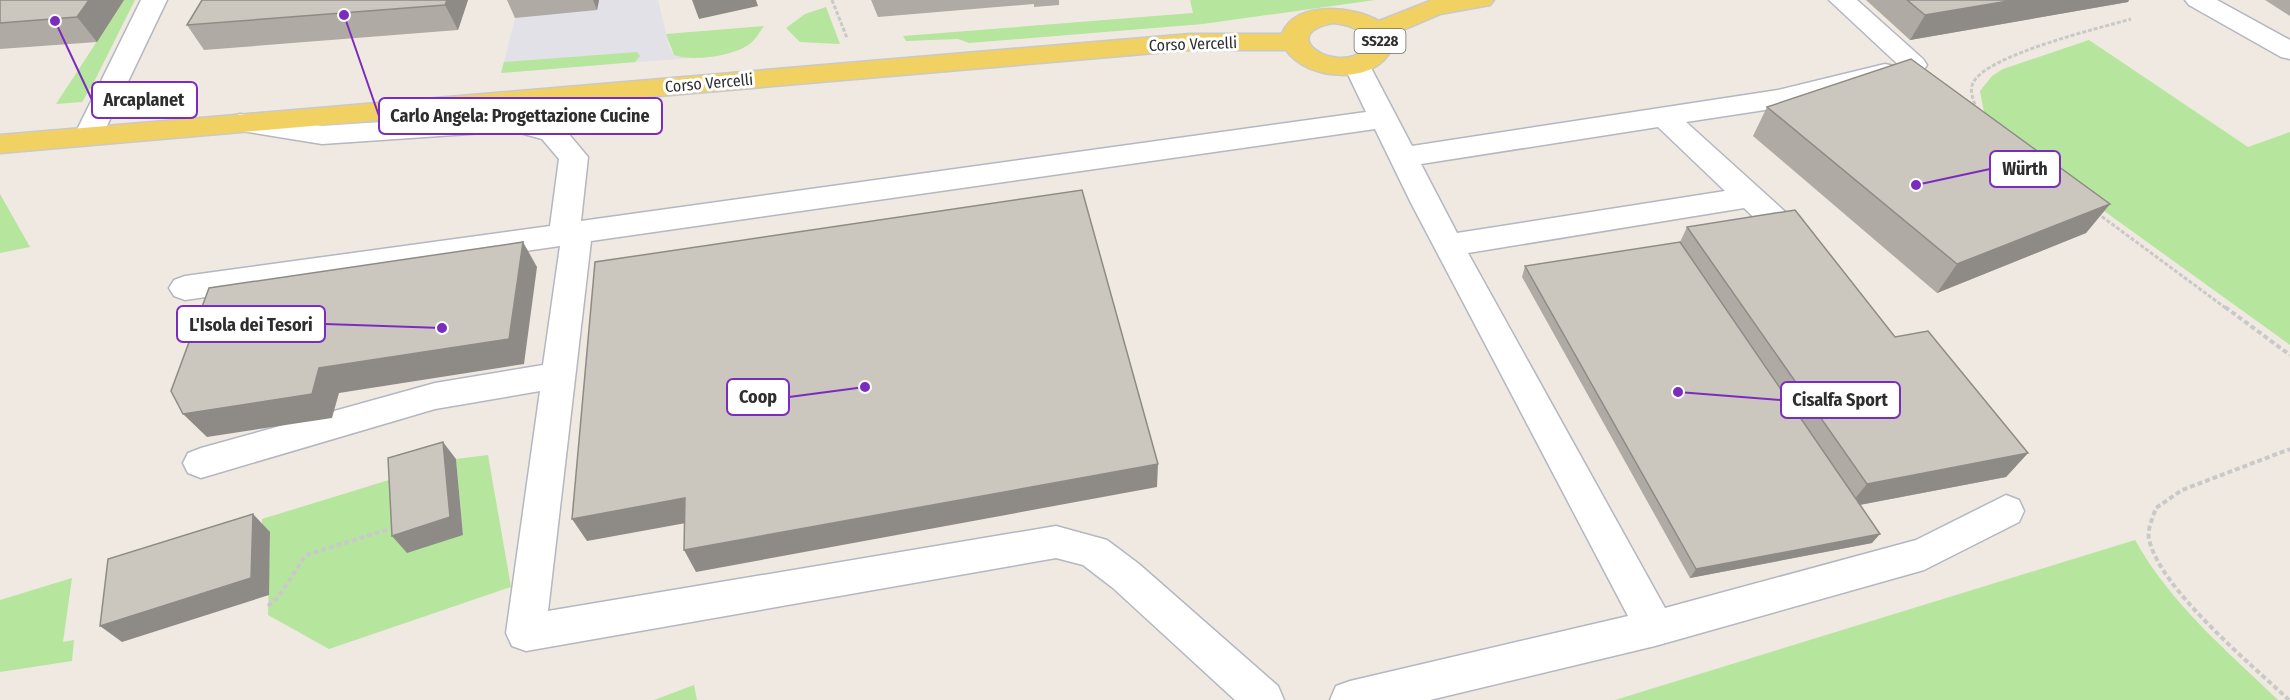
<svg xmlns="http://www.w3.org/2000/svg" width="2290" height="700" font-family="'Fira Sans Condensed',sans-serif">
<rect width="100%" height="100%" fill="#efe9e1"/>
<path fill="#e3e1e8" d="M 520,0 L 658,0 L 670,49 L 674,55 L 690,58 L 501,73 Z"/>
<path fill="#b6e59e" d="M 124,0 L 135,0 L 92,86 L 82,102 L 56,104 Z
M 1190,0 L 1375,0 L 1203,24 L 969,43 L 958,39 L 906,41 L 903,36 L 1193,13 Z
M 826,7 L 840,44 L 800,42 L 786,28 L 805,14 Z
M 764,26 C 760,31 757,37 753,41 C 739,56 692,62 674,55 L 666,34 Z
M 2089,40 L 2248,147 L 2290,132 L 2290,345 L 2050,172 L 1991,122 L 1984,112 L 1980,91 L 1992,76 L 2003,69 Z
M 637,52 L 640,56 L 635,62 L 501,73 L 504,62 Z
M 0,194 L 30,247 L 0,253 Z
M 488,455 L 511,587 L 329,649 L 268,615 L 270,532 L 262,535 L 262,519 L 402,476 L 463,535 L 456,459 Z
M 2135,540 C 2171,604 2225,649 2278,700 L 1615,700 Z
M 72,578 L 63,642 L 74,640 L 72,661 L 0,672 L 0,600 Z
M 694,685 L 697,700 L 654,700 Z"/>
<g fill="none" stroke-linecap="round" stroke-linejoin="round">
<defs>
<path id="minor" d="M 141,0 L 167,0 L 102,136 L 98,143 L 88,145 L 78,143 L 74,136 Z
M 1829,0 L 1857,0 L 1923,59 L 1927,65 L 1923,71 L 1914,73 L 1905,71 Z
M 2185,0 L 2217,0 L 2290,40 L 2290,59 L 2281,57 L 2189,5 Z
M 1357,58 L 1366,60 L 1370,66 L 1412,146 L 1778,90 L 1885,64 L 1894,66 L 1898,72 L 1894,78 L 1778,108 L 1686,122 L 1813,237 L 1817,245 L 1813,253 L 1802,256 L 1791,253 L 1744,208 L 1468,253 L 1665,608 L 1916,540 L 2006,495 L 2019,500 L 2024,511 L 2019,522 L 1924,570 L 1655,646 L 1430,700 L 1330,700 L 1336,686 L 1350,681 L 1628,616 L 1411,203 L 1375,129 L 591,241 L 548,611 L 1056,526 L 1107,540 L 1139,564 L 1278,686 L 1284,700 L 1235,700 L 1113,588 L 1083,565 L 1056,558 L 526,651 L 512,646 L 506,633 L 540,391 L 435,409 L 201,478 L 188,473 L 183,463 L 188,453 L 201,448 L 435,383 L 543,365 L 560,246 L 185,300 L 174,296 L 169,288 L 174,280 L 185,276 L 550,226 L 559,159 L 542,139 L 513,131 L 322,144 L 230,129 L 226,123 L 230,117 L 240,114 L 322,126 L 513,113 L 562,126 L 588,157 L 581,221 L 1366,112 L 1344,66 L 1348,60 ZM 1658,127 L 1725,191 L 1457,233 L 1421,164 Z"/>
<path id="major" d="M 1432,0 L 1494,0 L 1490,5 L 1440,14 L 1391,35 L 1392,48 C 1376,86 1307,81 1286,50 L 1190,50 L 0,153 L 0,135 L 1190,34 L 1282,34 C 1294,0 1354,6 1379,21 ZM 1333,23 C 1350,25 1369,30 1365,50 C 1334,75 1275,34 1333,23 Z"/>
</defs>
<use href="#minor" stroke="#b4b7c1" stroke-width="3"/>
<use href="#major" stroke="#c9c9c9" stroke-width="3"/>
<path stroke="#c9c9c9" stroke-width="3" stroke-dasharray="4 2" stroke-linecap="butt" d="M 832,0 L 847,38
M 1977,110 C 1974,102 1969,91 1973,83 C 1986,55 2100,28 2131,19
M 2097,213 L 2227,309"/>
<path stroke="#c9c9c9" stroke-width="4" stroke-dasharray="5 3" stroke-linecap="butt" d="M 2225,307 L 2290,355
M 268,606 L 279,596 L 306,555 L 396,527
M 2289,700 C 2252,665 2159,588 2149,539 C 2147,529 2153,517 2156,508 L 2182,490 L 2290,449"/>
<use href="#minor" fill="#fff" fill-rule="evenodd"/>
<use href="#major" fill="#f2d163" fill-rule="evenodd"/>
</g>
<path fill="#afaba4" d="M 0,0 L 124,0 L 97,42 L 0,49 Z
M 468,0 L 458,30 L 204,50 L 187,25 Z
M 507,0 L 599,0 L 597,10 L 515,18 Z
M 871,0 L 1059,0 L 1059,5 L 1034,7 L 1034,4 L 878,17 Z
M 1866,0 L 2129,0 L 2128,2 L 1910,40 Z
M 2265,0 L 2290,0 L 2290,16 Z
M 1767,107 L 2110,204 L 2086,233 L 1937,293 L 1753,136 Z
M 1687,227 L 1895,337 L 2028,453 L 2006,477 L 1860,505 L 1872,543 L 1690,578 L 1522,277 L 1525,266 L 1680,242 Z"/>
<path fill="#8e8b86" d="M 89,0 L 124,0 L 97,42 L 77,17 Z
M 447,0 L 468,0 L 458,30 L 445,5 Z
M 593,0 L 599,0 L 597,10 Z
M 692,0 L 756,0 L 758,6 L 699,19 Z
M 2014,0 L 2129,0 L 2128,2 L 1910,40 L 1925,15 Z
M 2110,204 L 2086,233 L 1937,293 L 1957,264 Z
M 523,242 L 537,267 L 524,364 L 339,393 L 332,418 L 207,437 L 183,414 Z
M 443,442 L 456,459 L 463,535 L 407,553 L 392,536 Z
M 2028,453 L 2006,477 L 1848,507 L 1867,484 Z
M 1158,464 L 1157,487 L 696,572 L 684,550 Z
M 685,498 L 697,521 L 587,541 L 572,519 Z
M 253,514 L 270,532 L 269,595 L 122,642 L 100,626 Z
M 1880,534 L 1872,543 L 1690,578 L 1696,569 Z"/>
<path fill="#cbc7bf" stroke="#8e8b86" stroke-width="1.5" d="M 0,0 L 89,0 L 77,17 L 0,23 Z
M 202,0 L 447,0 L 445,5 L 187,25 Z
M 1907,0 L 2014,0 L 1925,15 Z
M 1911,59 L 2110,204 L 1957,264 L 1767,107 Z
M 1082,190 L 1158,464 L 684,550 L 685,498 L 572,519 L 595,262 Z
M 1795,210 L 1895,337 L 1928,331 L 2028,453 L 1867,484 L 1687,227 Z
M 523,242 L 509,339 L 319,368 L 312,394 L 183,414 L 171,391 L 209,288 Z
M 1680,242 L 1880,534 L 1696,569 L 1525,266 Z
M 443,442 L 450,517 L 392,536 L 388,458 Z
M 253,514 L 251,578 L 100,626 L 108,559 Z"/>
<g text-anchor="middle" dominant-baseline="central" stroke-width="6" stroke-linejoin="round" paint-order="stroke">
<rect fill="#fff" stroke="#6d6d6d" stroke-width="1.5" x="1354.5" y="29" width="51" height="24" rx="4.5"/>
<g font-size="15" font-weight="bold" fill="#2e2e2e">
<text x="1380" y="41">SS228</text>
</g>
<g font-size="16" fill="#2e2e2e" stroke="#fff">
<text transform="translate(1193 44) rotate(-2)">Corso Vercelli</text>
<text transform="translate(709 83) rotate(-5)">Corso Vercelli</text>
</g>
</g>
<path fill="none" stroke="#7b2cbf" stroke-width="2" d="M55 21L92 100M344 15L379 116M1916 185L1990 169M442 328L325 324M865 387L789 397M1678 392L1781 400"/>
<g fill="#7b2cbf" stroke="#fff" stroke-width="2">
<circle cx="55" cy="21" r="6"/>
<circle cx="344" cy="15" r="6"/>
<circle cx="1916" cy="185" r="6"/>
<circle cx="442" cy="328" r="6"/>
<circle cx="865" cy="387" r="6"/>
<circle cx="1678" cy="392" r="6"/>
</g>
<g fill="#fff" stroke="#7b2cbf" stroke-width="2">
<rect x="92" y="82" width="105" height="36" rx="6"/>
<rect x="379" y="98" width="283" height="36" rx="6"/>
<rect x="1990" y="151" width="70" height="36" rx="6"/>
<rect x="177" y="306" width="148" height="36" rx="6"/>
<rect x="727" y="379" width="62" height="36" rx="6"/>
<rect x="1781" y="382" width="119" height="36" rx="6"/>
</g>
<g font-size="18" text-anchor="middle" font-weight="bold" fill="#2e2e2e">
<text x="144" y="106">Arcaplanet</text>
<text x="520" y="122">Carlo Angela: Progettazione Cucine</text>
<text x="2025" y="175">Würth</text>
<text x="251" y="331">L'Isola dei Tesori</text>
<text x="758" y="403">Coop</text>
<text x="1840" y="406">Cisalfa Sport</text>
</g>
</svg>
